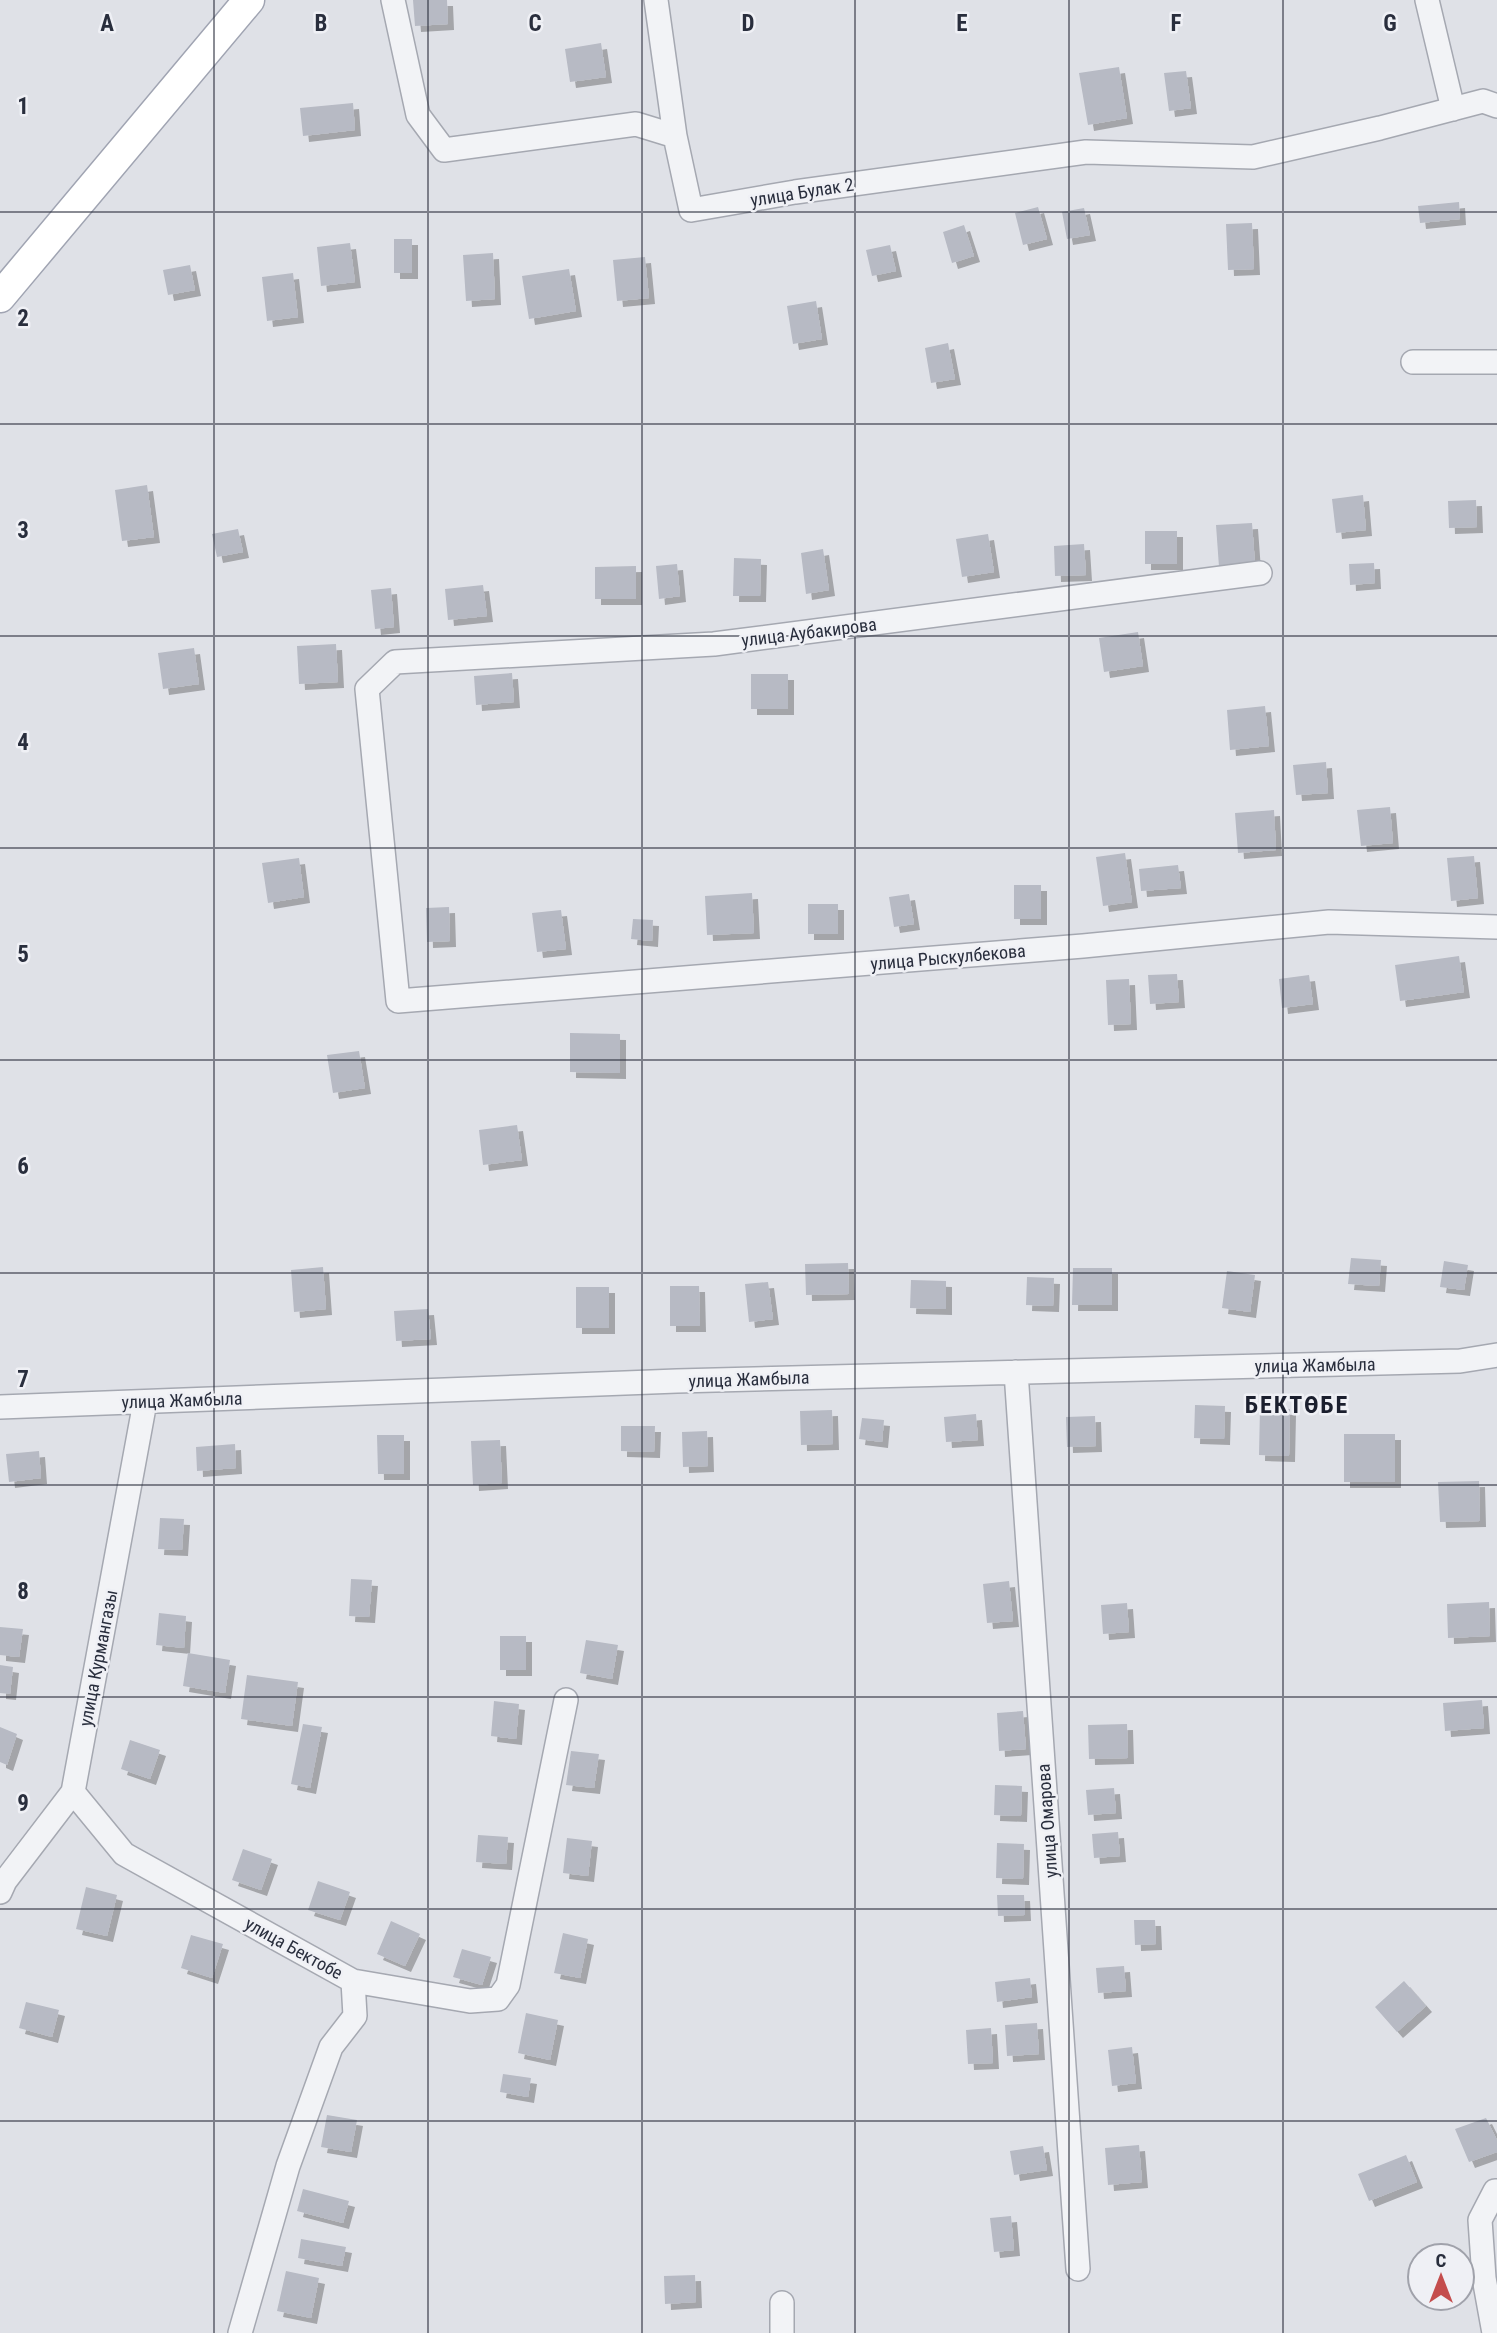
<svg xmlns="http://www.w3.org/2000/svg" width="1497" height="2333" font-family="'Roboto Condensed',sans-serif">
<defs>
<filter id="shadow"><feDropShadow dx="6" dy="6" stdDeviation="0" flood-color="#0004"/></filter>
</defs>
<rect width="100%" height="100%" fill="#dfe1e7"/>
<path fill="#b7bac4" filter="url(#shadow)" d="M 413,0 L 447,0 L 448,24 L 415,26 Z
M 601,43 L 606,77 L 570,82 L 565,49 Z
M 1119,67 L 1127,118 L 1088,125 L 1079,73 Z
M 1186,71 L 1191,108 L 1169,111 L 1164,73 Z
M 353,103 L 355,130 L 303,136 L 300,108 Z
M 1459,202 L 1460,219 L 1420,223 L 1418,206 Z
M 1038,207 L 1047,239 L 1023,245 L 1015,213 Z
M 1084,208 L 1090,235 L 1067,239 L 1062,212 Z
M 1252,223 L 1254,269 L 1228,270 L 1226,224 Z
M 964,225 L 974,256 L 952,263 L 943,232 Z
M 394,239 L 412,239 L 412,273 L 394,273 Z
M 350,243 L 355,282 L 321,286 L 317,247 Z
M 890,245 L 896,271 L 872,276 L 866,250 Z
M 493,253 L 495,299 L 466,301 L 463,255 Z
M 645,257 L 649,298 L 617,301 L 613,260 Z
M 190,265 L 195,290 L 168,295 L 163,270 Z
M 569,269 L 576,311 L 529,319 L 522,276 Z
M 293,273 L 298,317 L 267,321 L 262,277 Z
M 816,301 L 822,339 L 793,344 L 787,306 Z
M 948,343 L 955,379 L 931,383 L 925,348 Z
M 147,485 L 154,537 L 122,541 L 115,490 Z
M 1363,495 L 1366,530 L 1336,533 L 1332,499 Z
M 1476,500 L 1477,527 L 1449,528 L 1448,501 Z
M 1252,523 L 1255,564 L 1219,567 L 1216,525 Z
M 238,529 L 243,552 L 217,557 L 212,534 Z
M 1145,531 L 1177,531 L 1177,564 L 1145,564 Z
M 988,534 L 994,572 L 962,577 L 956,539 Z
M 1084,544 L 1086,575 L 1055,576 L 1054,546 Z
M 823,549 L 829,590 L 806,594 L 801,553 Z
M 734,558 L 761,559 L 760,596 L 733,596 Z
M 1374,563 L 1375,583 L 1350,585 L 1349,564 Z
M 677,564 L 680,596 L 659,599 L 656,566 Z
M 636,566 L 636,599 L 595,599 L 595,567 Z
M 483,585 L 487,616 L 448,620 L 445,589 Z
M 391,588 L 394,627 L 375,629 L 371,590 Z
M 1138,632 L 1143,666 L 1104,672 L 1099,638 Z
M 336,644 L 338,682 L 299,684 L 297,646 Z
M 194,648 L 199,684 L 163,689 L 158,653 Z
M 512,673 L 514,702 L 476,705 L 474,676 Z
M 751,674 L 788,674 L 788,709 L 751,709 Z
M 1265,706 L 1269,746 L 1230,750 L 1227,710 Z
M 1326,762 L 1328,793 L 1296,795 L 1293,765 Z
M 1390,807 L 1393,843 L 1361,846 L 1357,810 Z
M 1274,810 L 1276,850 L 1238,853 L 1235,813 Z
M 1125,853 L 1132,902 L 1103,906 L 1096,857 Z
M 1474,856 L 1478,898 L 1451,901 L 1447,858 Z
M 299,858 L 304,897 L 268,903 L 262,863 Z
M 1178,865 L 1181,888 L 1141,891 L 1139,869 Z
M 1014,885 L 1041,885 L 1041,919 L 1014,919 Z
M 752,893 L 754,933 L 707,935 L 705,896 Z
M 909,894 L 914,924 L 894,927 L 889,897 Z
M 808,904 L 838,904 L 838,934 L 808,934 Z
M 449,907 L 450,941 L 427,942 L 426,908 Z
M 561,910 L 566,949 L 537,952 L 532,913 Z
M 633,919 L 653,920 L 652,941 L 631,939 Z
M 1459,956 L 1464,992 L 1400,1001 L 1395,965 Z
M 1177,974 L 1179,1002 L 1150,1004 L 1148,975 Z
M 1309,975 L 1313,1004 L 1282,1008 L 1279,979 Z
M 1129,979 L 1131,1024 L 1108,1025 L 1106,980 Z
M 570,1033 L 620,1034 L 620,1073 L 570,1072 Z
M 359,1051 L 365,1088 L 333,1093 L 327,1055 Z
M 517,1125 L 522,1160 L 483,1165 L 479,1130 Z
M 1351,1258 L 1381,1260 L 1379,1286 L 1348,1284 Z
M 1444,1261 L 1468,1265 L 1464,1290 L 1440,1287 Z
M 848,1263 L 849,1294 L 806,1295 L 805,1264 Z
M 323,1267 L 326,1309 L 294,1312 L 291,1270 Z
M 1073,1268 L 1112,1268 L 1112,1305 L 1072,1305 Z
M 1227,1271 L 1255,1275 L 1250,1312 L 1222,1308 Z
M 1027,1277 L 1054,1278 L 1053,1306 L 1026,1305 Z
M 911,1280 L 946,1281 L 946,1309 L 910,1308 Z
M 768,1282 L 773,1319 L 749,1322 L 745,1284 Z
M 670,1286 L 699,1286 L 700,1326 L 670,1326 Z
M 576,1287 L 609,1287 L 609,1328 L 576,1328 Z
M 428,1309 L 431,1339 L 396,1341 L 394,1311 Z
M 1195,1405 L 1225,1406 L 1224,1439 L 1194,1438 Z
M 1260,1408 L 1290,1409 L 1289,1456 L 1259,1455 Z
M 832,1410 L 833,1444 L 801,1445 L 800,1411 Z
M 976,1414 L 978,1440 L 946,1442 L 944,1417 Z
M 1095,1416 L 1096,1446 L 1067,1447 L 1066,1417 Z
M 862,1418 L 884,1420 L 882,1442 L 859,1439 Z
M 621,1426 L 655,1426 L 654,1452 L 621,1451 Z
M 707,1431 L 708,1466 L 683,1467 L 682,1432 Z
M 1344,1434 L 1395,1434 L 1395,1482 L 1344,1482 Z
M 377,1435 L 404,1435 L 404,1474 L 378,1474 Z
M 500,1440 L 502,1483 L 473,1485 L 471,1441 Z
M 235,1444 L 236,1468 L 197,1471 L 196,1447 Z
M 39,1451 L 41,1478 L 9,1482 L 6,1454 Z
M 1479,1481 L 1480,1521 L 1440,1522 L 1438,1482 Z
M 160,1518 L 184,1519 L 182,1550 L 158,1549 Z
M 351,1579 L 372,1580 L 369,1617 L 349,1616 Z
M 1009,1581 L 1013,1621 L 987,1623 L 983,1584 Z
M 1489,1602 L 1490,1636 L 1448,1638 L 1447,1604 Z
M 1127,1603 L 1129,1632 L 1103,1634 L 1101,1605 Z
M 159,1613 L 186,1616 L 184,1648 L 156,1645 Z
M 0,1627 L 23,1629 L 19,1657 L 0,1655 Z
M 500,1636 L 526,1636 L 526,1670 L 500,1670 Z
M 586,1640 L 618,1645 L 612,1679 L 580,1673 Z
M 188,1653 L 230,1660 L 225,1693 L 183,1686 Z
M 0,1665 L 13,1667 L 10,1694 L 0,1693 Z
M 247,1675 L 298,1682 L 292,1726 L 241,1719 Z
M 1482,1700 L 1484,1728 L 1445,1731 L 1443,1703 Z
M 494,1701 L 519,1704 L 516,1739 L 491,1736 Z
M 1023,1711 L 1026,1749 L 999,1751 L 997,1713 Z
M 303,1724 L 322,1727 L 310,1788 L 291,1784 Z
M 1127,1724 L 1128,1758 L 1089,1759 L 1088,1725 Z
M 0,1727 L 17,1734 L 7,1765 L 0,1762 Z
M 130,1740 L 160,1750 L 150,1779 L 121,1769 Z
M 571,1751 L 599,1754 L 594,1788 L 566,1785 Z
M 995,1785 L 1022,1786 L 1021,1816 L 994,1815 Z
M 1114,1788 L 1116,1813 L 1088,1815 L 1086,1790 Z
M 1118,1832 L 1120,1856 L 1094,1858 L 1092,1834 Z
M 478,1835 L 508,1837 L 506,1864 L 476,1862 Z
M 567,1838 L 592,1841 L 588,1876 L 563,1873 Z
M 997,1843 L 1024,1844 L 1023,1879 L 996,1878 Z
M 243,1849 L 272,1859 L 261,1890 L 232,1880 Z
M 318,1881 L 350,1892 L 340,1920 L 308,1910 Z
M 86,1887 L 117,1895 L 107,1936 L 76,1929 Z
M 997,1895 L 1024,1895 L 1025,1915 L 998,1916 Z
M 1134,1920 L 1155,1920 L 1156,1944 L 1135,1945 Z
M 391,1921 L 420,1934 L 405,1966 L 377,1954 Z
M 563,1933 L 588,1939 L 580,1978 L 554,1973 Z
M 191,1935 L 223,1944 L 212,1978 L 181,1968 Z
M 462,1949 L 491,1957 L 482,1985 L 453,1977 Z
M 1124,1966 L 1126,1991 L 1098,1993 L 1096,1968 Z
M 1030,1978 L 1032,1997 L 997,2002 L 995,1982 Z
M 1404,1981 L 1426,2006 L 1397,2032 L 1375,2007 Z
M 26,2002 L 59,2010 L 52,2037 L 19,2028 Z
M 526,2013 L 558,2020 L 550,2060 L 518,2053 Z
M 1037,2023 L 1039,2054 L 1007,2056 L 1005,2025 Z
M 991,2028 L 993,2063 L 968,2064 L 966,2030 Z
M 1132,2047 L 1136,2083 L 1112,2086 L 1108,2050 Z
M 503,2074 L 531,2078 L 528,2097 L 500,2092 Z
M 327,2115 L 357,2120 L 351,2152 L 321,2147 Z
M 1486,2118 L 1497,2140 L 1497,2152 L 1469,2162 L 1455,2129 Z
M 1139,2145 L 1142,2182 L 1108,2185 L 1105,2148 Z
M 1043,2146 L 1047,2170 L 1014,2175 L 1010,2151 Z
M 1406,2155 L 1417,2182 L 1369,2201 L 1358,2174 Z
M 303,2189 L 349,2201 L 343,2223 L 297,2211 Z
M 1011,2216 L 1014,2250 L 994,2252 L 990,2218 Z
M 301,2239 L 346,2247 L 342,2266 L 298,2258 Z
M 286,2271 L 319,2278 L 311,2318 L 277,2311 Z
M 695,2275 L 696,2302 L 665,2304 L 664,2276 Z"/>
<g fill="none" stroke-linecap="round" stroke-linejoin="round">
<defs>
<path id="minor" d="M 393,0 L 418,115 L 444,150 L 636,124 L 675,136 L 691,210 L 795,192 L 1086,152 L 1253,157 L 1380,128 L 1483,101 L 1497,106
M 656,0 L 675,136
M 1427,0 L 1453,109
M 1413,362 L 1497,362
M 1260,573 L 714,644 L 395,662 L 367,689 L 398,1001 L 1083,946 L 1329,922 L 1497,927
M 1016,1372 L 1078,2269
M 0,1407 L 677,1381 L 1460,1361 L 1497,1355
M 73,1792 L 124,1854 L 353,1981 L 355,2016 L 331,2047 L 288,2166 L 240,2333
M 0,1892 L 5,1881 L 73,1792 L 145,1402
M 353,1981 L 470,2001 L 498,1999 L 508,1985 L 566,1700
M 782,2333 L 782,2303
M 1494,2333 L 1484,2278 L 1480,2220 L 1495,2191 L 1497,2191"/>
<path id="major" d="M 0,297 L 249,0"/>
</defs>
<use href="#minor" stroke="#a5a8b1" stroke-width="26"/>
<use href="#major" stroke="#a0a4b2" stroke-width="33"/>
<use href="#minor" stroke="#f2f3f6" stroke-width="23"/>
<use href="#major" stroke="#fff" stroke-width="30"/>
</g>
<path fill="none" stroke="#292e3d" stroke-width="2" stroke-opacity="0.55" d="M 214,0 L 214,2333M 428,0 L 428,2333M 642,0 L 642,2333M 855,0 L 855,2333M 1069,0 L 1069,2333M 1283,0 L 1283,2333M 0,212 L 1497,212M 0,424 L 1497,424M 0,636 L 1497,636M 0,848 L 1497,848M 0,1060 L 1497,1060M 0,1273 L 1497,1273M 0,1485 L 1497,1485M 0,1697 L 1497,1697M 0,1909 L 1497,1909M 0,2121 L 1497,2121"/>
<g text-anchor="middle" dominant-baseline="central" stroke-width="5" stroke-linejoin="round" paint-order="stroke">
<g font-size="18" fill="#292e3d" stroke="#eff0f5">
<text transform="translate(802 192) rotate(-9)">улица Булак 2</text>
<text transform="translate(809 632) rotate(-7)">улица Аубакирова</text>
<text transform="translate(948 957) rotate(-5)">улица Рыскулбекова</text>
<text transform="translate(1315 1365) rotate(-1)">улица Жамбыла</text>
<text transform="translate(749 1379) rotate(-2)">улица Жамбыла</text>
<text transform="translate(182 1400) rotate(-2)">улица Жамбыла</text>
<text transform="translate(98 1658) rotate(-79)">улица Курмангазы</text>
<text transform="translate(1047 1821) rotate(-94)">улица Омарова</text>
<text transform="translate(294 1948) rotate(29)">улица Бектобе</text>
</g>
<g font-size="24" font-weight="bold" letter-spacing="2" fill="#1b1f2e" stroke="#eff0f5">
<text x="1297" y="1405">БЕКТӨБЕ</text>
</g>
</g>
<g font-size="23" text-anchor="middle" font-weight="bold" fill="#292e3d" stroke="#eff0f5" stroke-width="5" stroke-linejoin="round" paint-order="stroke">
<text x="107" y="31">A</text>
<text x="321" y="31">B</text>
<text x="535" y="31">C</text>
<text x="748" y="31">D</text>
<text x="962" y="31">E</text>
<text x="1176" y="31">F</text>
<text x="1390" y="31">G</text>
<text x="23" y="114">1</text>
<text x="23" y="326">2</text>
<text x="23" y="538">3</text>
<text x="23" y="750">4</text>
<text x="23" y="962">5</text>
<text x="23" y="1174">6</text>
<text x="23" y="1387">7</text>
<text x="23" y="1599">8</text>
<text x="23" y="1811">9</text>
</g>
<g transform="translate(1441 2277)"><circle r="33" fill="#eff0f5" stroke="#a0a2ab" stroke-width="2"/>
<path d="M0-5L12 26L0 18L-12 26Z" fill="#c44d4d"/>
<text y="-10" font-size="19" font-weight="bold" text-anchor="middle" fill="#292e3d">С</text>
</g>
</svg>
